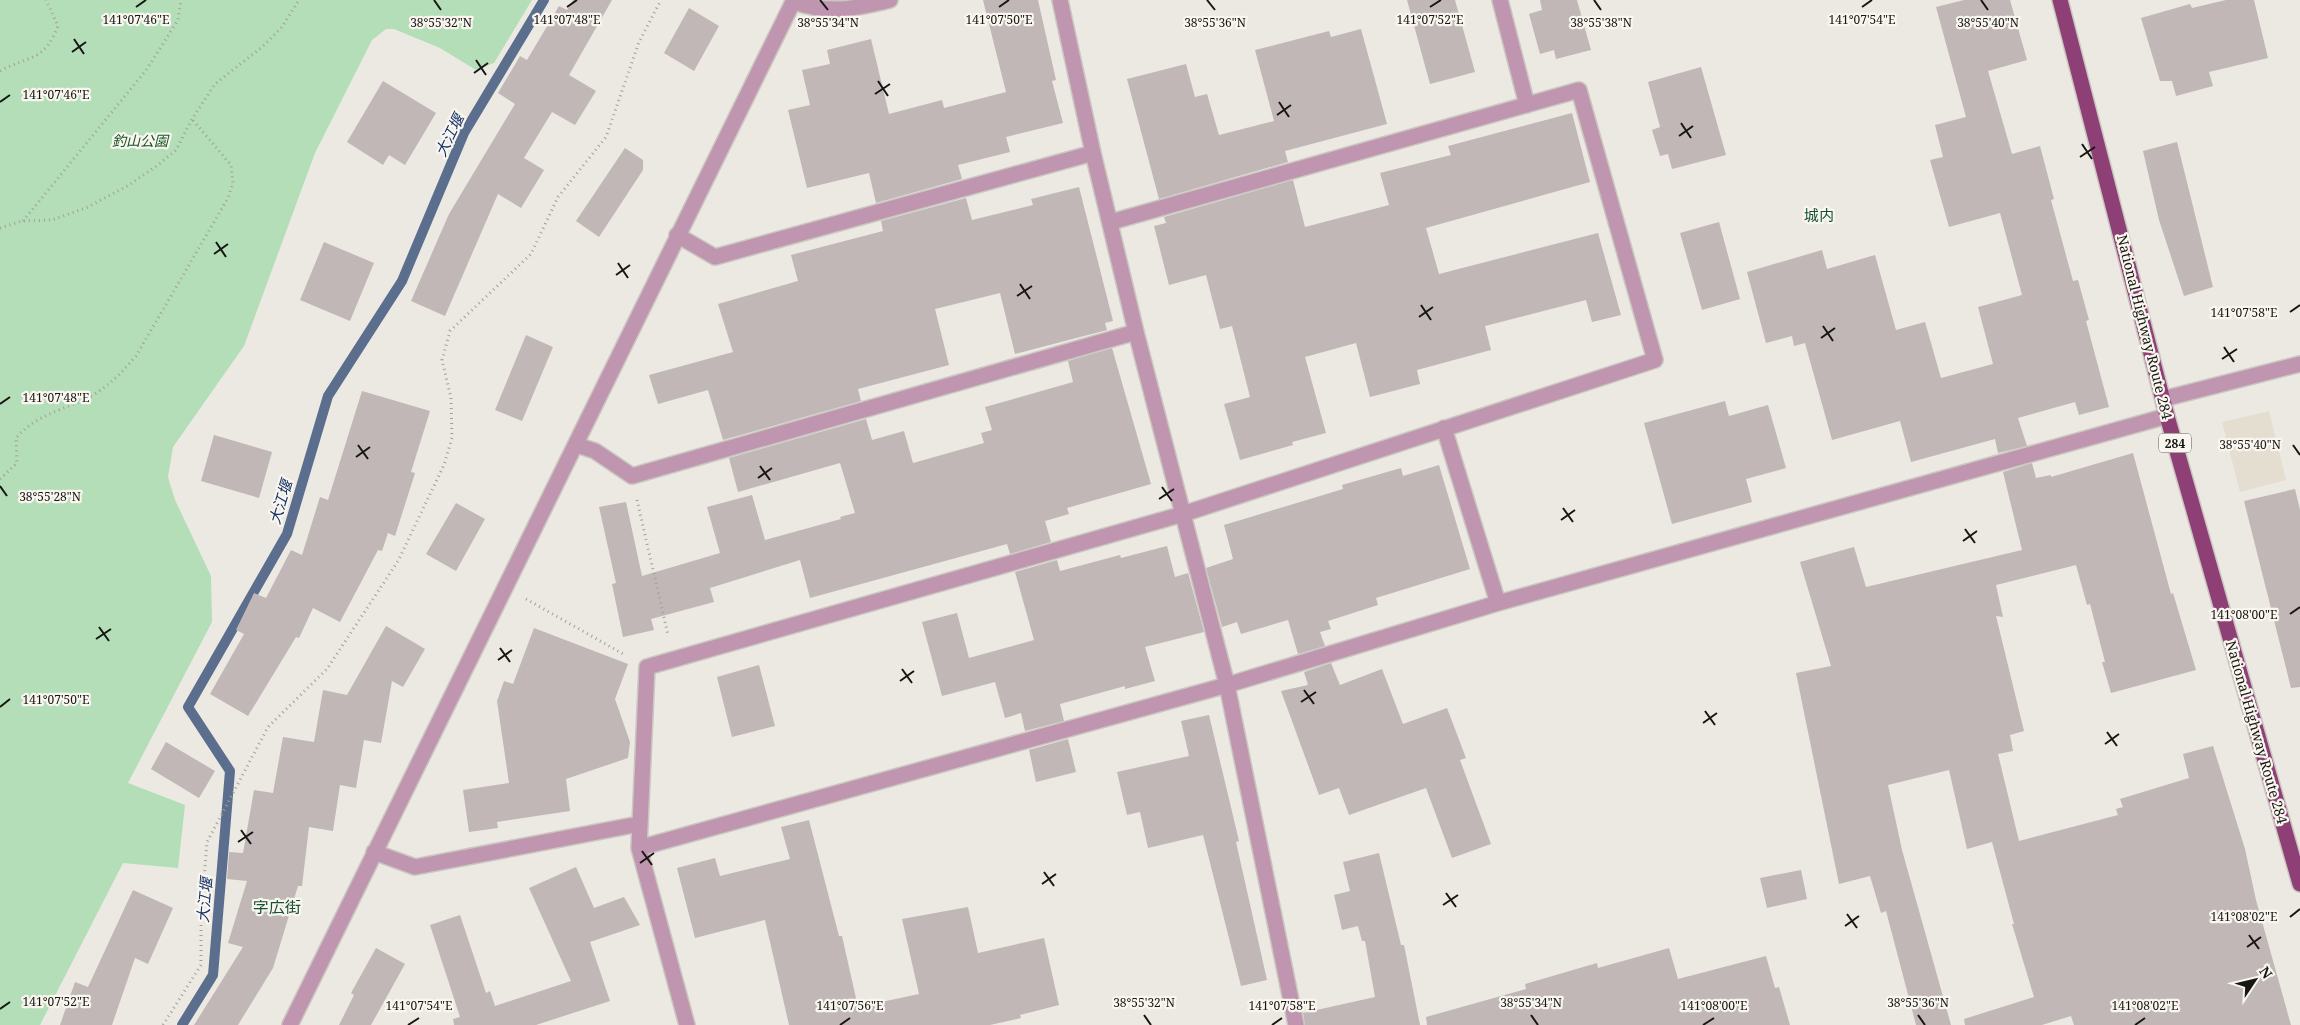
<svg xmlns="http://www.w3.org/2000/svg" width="2300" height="1025" font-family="'Noto Serif','Noto Sans JP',serif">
<rect width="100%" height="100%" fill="#ece9e2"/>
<path fill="#e4ded0" d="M 2269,411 L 2286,480 L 2240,492 L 2222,422 Z"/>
<path fill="#b3deb7" d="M 0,0 L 532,0 L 494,63 L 476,70 L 440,48 L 394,29 L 386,29 L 372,40 L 315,153 L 244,346 L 173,447 L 168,477 L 175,500 L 211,576 L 212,622 L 128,783 L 185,805 L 178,868 L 123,863 L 40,1025 L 0,1025 Z"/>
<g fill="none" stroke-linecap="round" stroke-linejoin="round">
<path stroke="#5c6e8d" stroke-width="10" d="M 182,1025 L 213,975 L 230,771 L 188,707 L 287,534 L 328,396 L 402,281 L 464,133 L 544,0"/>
</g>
<path fill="#c0b7b6" d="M 573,0 L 612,0 L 569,75 L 596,91 L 575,125 L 552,112 L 524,158 L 544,170 L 521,208 L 498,194 L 445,316 L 411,301 L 449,214 L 515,104 L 498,93 L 520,56 L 527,60 L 559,6 L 567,10 Z
M 983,0 L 1038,0 L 1056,80 L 1052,81 L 1063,123 L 1006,137 L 1010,152 L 958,165 L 962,179 L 876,203 L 869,173 L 807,188 L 788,110 L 810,105 L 802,70 L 830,64 L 827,50 L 871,39 L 889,114 L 942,100 L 944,108 L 1006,92 Z
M 1407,0 L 1455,0 L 1475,72 L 1430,84 Z
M 1540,0 L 1577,0 L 1591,50 L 1556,59 L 1554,50 L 1540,54 L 1529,14 L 1542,10 Z
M 1964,0 L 2010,0 L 2027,60 L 1988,71 L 2012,154 L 2040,146 L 2054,199 L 2051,200 L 2073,281 L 2078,280 L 2089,320 L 2086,321 L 2109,407 L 2079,415 L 2075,402 L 2018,418 L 2027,446 L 1998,453 L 1995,439 L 1911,462 L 1900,421 L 1832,440 L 1805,343 L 1794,346 L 1792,336 L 1766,343 L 1747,272 L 1822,250 L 1827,269 L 1875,255 L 1896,330 L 1925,322 L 1941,378 L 1993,364 L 1978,307 L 2022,295 L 2000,213 L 1949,227 L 1930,160 L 1943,157 L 1935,125 L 1966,117 L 1936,7 Z
M 2226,0 L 2254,0 L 2268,58 L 2209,72 L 2213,86 L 2176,96 L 2172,81 L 2160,81 L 2141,18 L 2190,4 L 2192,8 Z
M 689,8 L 719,26 L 694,71 L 664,53 Z
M 1361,29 L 1387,124 L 1285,151 L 1288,162 L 1159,199 L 1127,79 L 1186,64 L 1195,97 L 1207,94 L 1219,135 L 1274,121 L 1255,50 L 1329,31 L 1331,37 Z
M 1701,67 L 1726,155 L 1672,169 L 1668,154 L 1660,156 L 1652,130 L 1660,127 L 1648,82 Z
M 383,81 L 436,113 L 405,165 L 389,155 L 383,165 L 347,142 Z
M 1572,113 L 1590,182 L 1426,228 L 1439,274 L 1598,233 L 1621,315 L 1592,322 L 1586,300 L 1485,326 L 1491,350 L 1417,370 L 1420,384 L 1370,397 L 1356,343 L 1305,357 L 1326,433 L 1292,442 L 1293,445 L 1240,460 L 1224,404 L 1250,397 L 1232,326 L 1220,329 L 1206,275 L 1169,285 L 1154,226 L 1166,223 L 1164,217 L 1293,180 L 1305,227 L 1389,205 L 1380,173 L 1451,155 L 1448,146 Z
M 2177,142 L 2213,287 L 2184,296 L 2159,220 L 2143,151 Z
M 625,148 L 643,160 L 643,170 L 599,237 L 576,221 Z
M 1079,187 L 1113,321 L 1105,323 L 1107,330 L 1015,354 L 1000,293 L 935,309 L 949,365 L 858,389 L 861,401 L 723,440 L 708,390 L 658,404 L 649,375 L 733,352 L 718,304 L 798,281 L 791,255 L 883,231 L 881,221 L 966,198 L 972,220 L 1033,205 L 1031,199 Z
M 1719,222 L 1740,299 L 1702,310 L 1680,233 Z
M 324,242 L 374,263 L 350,321 L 300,300 Z
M 526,335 L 553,347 L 522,421 L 495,410 Z
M 1112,348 L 1151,484 L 1067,508 L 1069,514 L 1045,521 L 1051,542 L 1010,554 L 1007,544 L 810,598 L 800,560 L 710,588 L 714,602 L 651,619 L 654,630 L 623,637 L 612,584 L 616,583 L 599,507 L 626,502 L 642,576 L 720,553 L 707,507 L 752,495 L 765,540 L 841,519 L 840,517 L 855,513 L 840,463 L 738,492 L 729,458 L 866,419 L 872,440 L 904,431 L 913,463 L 984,443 L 981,433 L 992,430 L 985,407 L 1073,382 L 1068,361 Z
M 362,391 L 430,411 L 411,472 L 415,473 L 395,536 L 388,533 L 382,551 L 378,550 L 340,622 L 313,608 L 299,638 L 296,637 L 248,716 L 210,694 L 244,634 L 236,630 L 254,593 L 266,598 L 291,550 L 302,555 L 320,497 L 328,500 Z
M 1725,401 L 1729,416 L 1768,405 L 1786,468 L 1746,479 L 1752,502 L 1672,524 L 1644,423 Z
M 214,435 L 272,452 L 259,498 L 201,481 Z
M 2133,453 L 2171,594 L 2173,593 L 2196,670 L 2111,693 L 2102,662 L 2105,662 L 2090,604 L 2087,605 L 2076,565 L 1996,585 L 2003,617 L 1996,616 L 2024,731 L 2010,735 L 2013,751 L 1998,754 L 2019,841 L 2118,815 L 2116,809 L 2123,807 L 2120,799 L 2189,778 L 2183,754 L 2213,746 L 2245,849 L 2256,900 L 2291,1025 L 2074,1025 L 2071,1016 L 2042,1025 L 1965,1025 L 1964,1019 L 2034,997 L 2012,924 L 2014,924 L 1992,842 L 1967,849 L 1949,770 L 1888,785 L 1902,850 L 1951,1025 L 1916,1025 L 1886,911 L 1881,913 L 1870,876 L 1839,884 L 1796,673 L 1831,666 L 1800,562 L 1854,547 L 1866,587 L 2022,550 L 2003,472 L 2032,463 L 2036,478 L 2051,475 L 2051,477 Z
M 1439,465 L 1470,569 L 1376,598 L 1378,605 L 1328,621 L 1331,629 L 1320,632 L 1325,646 L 1298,654 L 1288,620 L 1241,634 L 1237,622 L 1222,627 L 1206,568 L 1233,559 L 1224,525 L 1343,489 L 1342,485 L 1401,468 L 1403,476 Z
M 2295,489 L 2300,510 L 2300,687 L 2291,688 L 2244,501 Z
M 456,503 L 485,519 L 456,571 L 426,554 Z
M 1167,546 L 1175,577 L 1188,573 L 1204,632 L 1145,647 L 1155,681 L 1125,689 L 1125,686 L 1060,704 L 1064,721 L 1025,731 L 1021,713 L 1005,718 L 995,682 L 942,696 L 922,622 L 957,613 L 969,658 L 1034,640 L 1015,572 L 1057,560 L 1060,571 L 1120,555 L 1121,558 Z
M 386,626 L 425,649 L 403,687 L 392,681 L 381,743 L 364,740 L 356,788 L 340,785 L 333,831 L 309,827 L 302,886 L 298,886 L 273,968 L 238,1025 L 194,1025 L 243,947 L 228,943 L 247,881 L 227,879 L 229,852 L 243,853 L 254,790 L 273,793 L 283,737 L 314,742 L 323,690 L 347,695 Z
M 534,628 L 628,664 L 615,699 L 630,742 L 628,758 L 566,779 L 570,811 L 497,822 L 498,828 L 469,832 L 463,790 L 509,783 L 497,701 L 504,681 L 513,684 Z
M 1331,663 L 1340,685 L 1382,669 L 1403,724 L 1447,708 L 1466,758 L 1460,760 L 1491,844 L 1452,858 L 1426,788 L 1349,815 L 1339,788 L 1319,795 L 1281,691 L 1308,685 L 1304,672 Z
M 759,665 L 775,726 L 732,737 L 717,677 Z
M 1209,715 L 1239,841 L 1236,842 L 1267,980 L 1241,986 L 1203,835 L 1148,848 L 1140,812 L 1127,815 L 1117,772 L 1189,756 L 1181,721 Z
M 1068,739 L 1076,772 L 1036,782 L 1029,750 Z
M 166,742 L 215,771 L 199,798 L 151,769 Z
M 809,820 L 839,936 L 842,936 L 858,1007 L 919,994 L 902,919 L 968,907 L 978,953 L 1044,938 L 1059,1005 L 1020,1015 L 1021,1018 L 990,1025 L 789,1025 L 765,920 L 695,938 L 677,868 L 715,858 L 720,876 L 790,859 L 781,827 Z
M 1379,853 L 1401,945 L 1404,945 L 1420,1025 L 1305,1025 L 1303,1013 L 1375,997 L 1365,941 L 1362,941 L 1358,926 L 1342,930 L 1334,895 L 1350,891 L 1343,862 Z
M 576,867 L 594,908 L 624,897 L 640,925 L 590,942 L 610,1001 L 536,1025 L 454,1025 L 453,1019 L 460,1017 L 430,925 L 460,915 L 486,993 L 490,991 L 495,1006 L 571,981 L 529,888 Z
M 1801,870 L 1807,899 L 1767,908 L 1760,878 Z
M 133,890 L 173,908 L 148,964 L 135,958 L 112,1025 L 60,1025 L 75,982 L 88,987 Z
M 376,948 L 405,964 L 371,1025 L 339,1025 L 354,995 L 351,993 Z
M 1669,948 L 1678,979 L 1766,956 L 1775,988 L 1779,987 L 1790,1025 L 1427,1025 L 1426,1017 L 1526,989 L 1525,984 L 1597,963 L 1598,968 Z"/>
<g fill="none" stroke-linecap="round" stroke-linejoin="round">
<defs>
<path id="minor" d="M 1060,0 L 1093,153 L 1136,332 L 1227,685 L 1296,1025
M 1500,0 L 1527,105
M 677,235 L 715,257 L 1093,153
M 1444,428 L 1498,603
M 577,445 L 595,451 L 632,476 L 1136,332
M 639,848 L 1227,685 L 1498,603 L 2167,416
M 374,852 L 415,867 L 639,824
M 687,1025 L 639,848 L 647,667 L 1183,514 L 1655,360 L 1579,90 L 1111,222"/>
<path id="tertiary" d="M 794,2 C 828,14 855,9 890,0
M 2163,399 L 2300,364
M 290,1025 L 794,0"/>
<path id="trunk" d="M 2060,0 L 2167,416 L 2300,884"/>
</defs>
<use href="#minor" stroke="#cac7c1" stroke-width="18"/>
<use href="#tertiary" stroke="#cac7c1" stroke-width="18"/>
<use href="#trunk" stroke="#cac7c1" stroke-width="18"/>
<path stroke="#a29f9a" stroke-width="3" stroke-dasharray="1 4" stroke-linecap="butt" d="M 0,71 C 30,55 44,62 58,26 L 46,0
M 23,221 L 147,69 L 178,20 L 181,0
M 0,228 L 22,221 L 52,220 L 88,207 L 129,185 L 158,165 L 176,150 L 192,119 L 215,84 L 262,47 L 282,27 L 299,0
M 0,479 L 17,463 L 16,438 C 37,413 66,410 93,395 C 110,385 123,371 136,356 L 228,198 L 233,183 L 231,165 L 192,119
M 637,500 L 668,635
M 526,599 L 625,655
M 163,1025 L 201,965 L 201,918 L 207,842 L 268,727 L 327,669 L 398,561 L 444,465 L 452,438 L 451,398 L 442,360 L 450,331 L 531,254 L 558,197 L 606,137 L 639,42 L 661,0"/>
<use href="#minor" stroke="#bf95af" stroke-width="15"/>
<use href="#tertiary" stroke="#bf95af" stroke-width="15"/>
<use href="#trunk" stroke="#8e3f75" stroke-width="15"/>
</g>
<path fill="none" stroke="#171613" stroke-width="2" d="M 434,0 L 441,10M 820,0 L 828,10M 1207,0 L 1215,10M 1594,0 L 1601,10M 1981,0 L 1988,10M 136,7 L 146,0M 567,7 L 577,0M 999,7 L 1009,0M 1430,7 L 1441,0M 1862,7 L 1872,0M 74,39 L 84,54M 72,52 L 86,42M 476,60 L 486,75M 474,73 L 488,63M 878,81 L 888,96M 875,94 L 890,84M 0,102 L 10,95M 1279,102 L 1289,117M 1277,115 L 1291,105M 1681,123 L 1691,138M 1679,136 L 1693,126M 2082,144 L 2092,159M 2080,157 L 2095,147M 216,242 L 226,257M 214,254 L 228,244M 618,263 L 628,278M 616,275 L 630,265M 1020,284 L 1030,299M 1017,296 L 1032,286M 1421,305 L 1431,320M 2290,312 L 2300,305M 1419,317 L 1433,307M 1823,326 L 1833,341M 1821,338 L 1835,328M 2224,347 L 2234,362M 2222,359 L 2237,349M 0,404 L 10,397M 358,445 L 368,459M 2293,445 L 2300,455M 356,457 L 370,447M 760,466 L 770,480M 758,478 L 772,468M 0,486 L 7,496M 1162,487 L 1172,501M 1159,499 L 1174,489M 1563,508 L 1573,522M 1561,520 L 1575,510M 1965,529 L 1975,543M 1963,541 L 1977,531M 2290,614 L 2300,607M 99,627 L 109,641M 96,639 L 111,629M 500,648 L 510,662M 498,660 L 512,650M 902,669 L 912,683M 900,681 L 914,671M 1304,690 L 1314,704M 1301,702 L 1316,692M 0,707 L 10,699M 1705,711 L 1715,725M 1703,723 L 1717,713M 2107,732 L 2117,746M 2105,744 L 2119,734M 241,830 L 251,844M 238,842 L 253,832M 642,851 L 652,865M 640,863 L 654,853M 1044,872 L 1054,886M 1042,884 L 1056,874M 1446,893 L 1456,907M 1443,905 L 1458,895M 1847,914 L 1857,928M 2290,917 L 2300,909M 1845,926 L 1859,916M 2249,935 L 2259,949M 2247,947 L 2261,937M 0,1009 L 10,1002M 1144,1015 L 1151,1025M 1531,1015 L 1538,1025M 1918,1015 L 1925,1025M 408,1025 L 419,1018M 840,1025 L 850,1018M 1272,1025 L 1282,1018M 1703,1025 L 1714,1018M 2135,1025 L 2145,1018"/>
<g text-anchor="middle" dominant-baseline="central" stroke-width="4.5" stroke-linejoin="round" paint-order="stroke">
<rect fill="#f9f6ef" stroke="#5b5955" stroke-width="1" x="2159" y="433.5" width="32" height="19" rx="4"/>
<g font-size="12" font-weight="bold" fill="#171613">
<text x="2175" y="443">284</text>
</g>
<g font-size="14" font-style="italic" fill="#115421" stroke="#f9f6ef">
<text x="140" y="140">釣山公園</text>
</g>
<g font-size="14" fill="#171613" stroke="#f9f6ef">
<text transform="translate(2145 327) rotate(76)">National Highway Route 284</text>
<text transform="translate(2257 732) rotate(74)">National Highway Route 284</text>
</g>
<g font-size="15" font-style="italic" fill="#132f67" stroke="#f9f6ef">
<text transform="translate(449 135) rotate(-64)">大江堰</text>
<text transform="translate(280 502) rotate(-73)">大江堰</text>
<text transform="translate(204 900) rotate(-85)">大江堰</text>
</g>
<g font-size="15" fill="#155133" stroke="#f9f6ef">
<text x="1819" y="215">城内</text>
</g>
<g font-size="16" fill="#155133" stroke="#f9f6ef">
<text x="277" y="907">字広街</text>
</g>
</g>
<g font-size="12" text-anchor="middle" fill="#171613" stroke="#f9f6ef" stroke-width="4.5" stroke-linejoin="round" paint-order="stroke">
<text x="567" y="24">141°07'48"E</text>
<text x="136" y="24">141°07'46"E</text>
<text x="999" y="24">141°07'50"E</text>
<text x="1430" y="24">141°07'52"E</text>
<text x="1862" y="24">141°07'54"E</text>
<text x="441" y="27">38°55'32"N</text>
<text x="828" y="27">38°55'34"N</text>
<text x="1215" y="27">38°55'36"N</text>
<text x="1601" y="27">38°55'38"N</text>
<text x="1988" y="27">38°55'40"N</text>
<text x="56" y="99">141°07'46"E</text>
<text x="2244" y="317">141°07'58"E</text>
<text x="56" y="402">141°07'48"E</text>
<text x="2250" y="449">38°55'40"N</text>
<text x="50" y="501">38°55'28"N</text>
<text x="2244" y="619">141°08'00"E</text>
<text x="56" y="704">141°07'50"E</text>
<text x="2244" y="921">141°08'02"E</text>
<text x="56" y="1006">141°07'52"E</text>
<text x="1144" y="1007">38°55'32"N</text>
<text x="1531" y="1007">38°55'34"N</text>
<text x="1918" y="1007">38°55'36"N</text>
<text x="419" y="1010">141°07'54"E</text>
<text x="850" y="1010">141°07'56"E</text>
<text x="1282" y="1010">141°07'58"E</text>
<text x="1714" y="1010">141°08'00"E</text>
<text x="2145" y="1010">141°08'02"E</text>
</g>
<g transform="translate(2255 980) rotate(55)" stroke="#f9f6ef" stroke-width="4" paint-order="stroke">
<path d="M0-4L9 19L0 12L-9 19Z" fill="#171613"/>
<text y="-8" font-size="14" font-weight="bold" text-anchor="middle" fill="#171613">N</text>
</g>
</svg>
